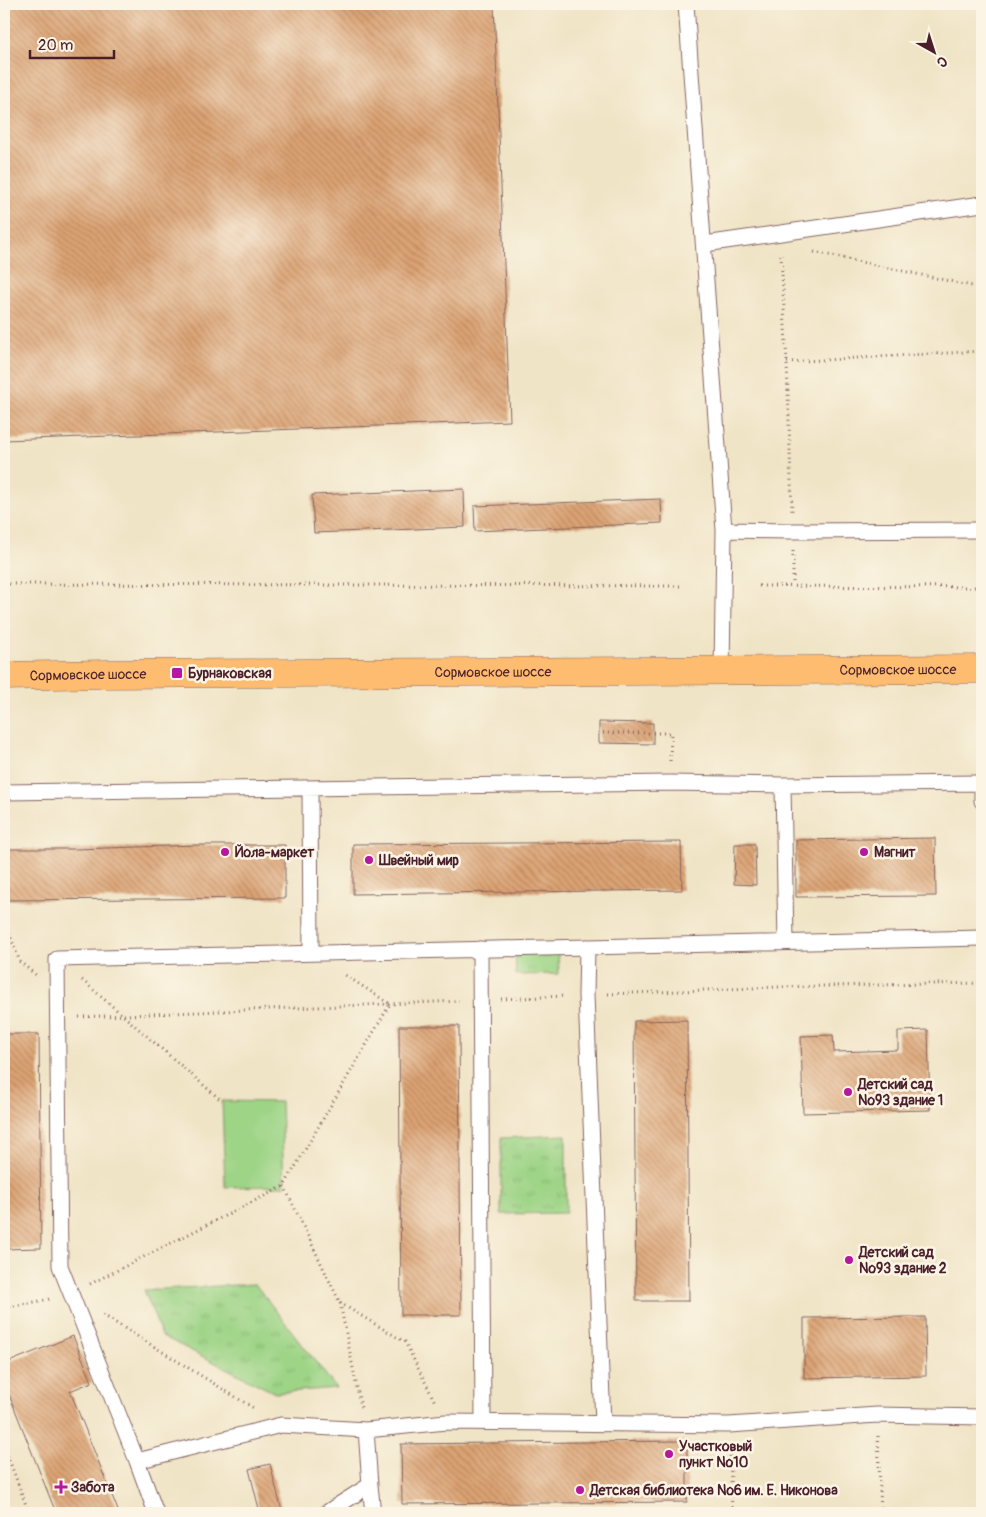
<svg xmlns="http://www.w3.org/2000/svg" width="986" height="1517" font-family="Pangolin,sans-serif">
<defs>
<pattern id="park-tufts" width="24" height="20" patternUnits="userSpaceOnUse" patternTransform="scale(1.25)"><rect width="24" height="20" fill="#9dd486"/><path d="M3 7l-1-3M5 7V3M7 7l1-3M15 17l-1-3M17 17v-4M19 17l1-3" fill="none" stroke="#89b674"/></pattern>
<pattern id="building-back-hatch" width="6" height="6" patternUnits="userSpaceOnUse" patternTransform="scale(1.25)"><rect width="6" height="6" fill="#dca373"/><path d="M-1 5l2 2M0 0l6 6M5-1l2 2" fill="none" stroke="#b4845f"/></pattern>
</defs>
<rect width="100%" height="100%" fill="#fcf5e5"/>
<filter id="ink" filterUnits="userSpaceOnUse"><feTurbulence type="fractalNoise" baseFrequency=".02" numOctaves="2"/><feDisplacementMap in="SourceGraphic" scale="10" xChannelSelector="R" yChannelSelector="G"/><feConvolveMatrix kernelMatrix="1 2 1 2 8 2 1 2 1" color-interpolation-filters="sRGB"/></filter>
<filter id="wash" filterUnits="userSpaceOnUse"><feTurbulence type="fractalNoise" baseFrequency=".0096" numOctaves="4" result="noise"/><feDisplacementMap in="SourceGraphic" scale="20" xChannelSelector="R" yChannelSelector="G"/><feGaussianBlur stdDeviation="1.12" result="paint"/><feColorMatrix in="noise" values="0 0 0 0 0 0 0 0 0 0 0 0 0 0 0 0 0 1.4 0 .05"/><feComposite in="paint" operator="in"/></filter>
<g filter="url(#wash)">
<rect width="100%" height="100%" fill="#f0e4c6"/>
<path fill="#9dd486" stroke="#747a58" d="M 222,1101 L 281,1102 L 284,1186 L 225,1187 Z"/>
<path fill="url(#park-tufts)" stroke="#747a58" d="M 558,950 L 559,974 L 516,975 L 515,951 Z
M 566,1135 L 566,1213 L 501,1214 L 501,1138 Z
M 255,1284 L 336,1388 L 275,1393 L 162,1336 L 144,1290 Z"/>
<g id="blocks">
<path fill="url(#building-back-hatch)" d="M 4,4 L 494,4 L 510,421 L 4,440 Z
M 464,489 L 465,527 L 314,533 L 312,495 Z
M 661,499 L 662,523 L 475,531 L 474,506 Z
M 599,722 L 653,723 L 653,744 L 599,743 Z
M 935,838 L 936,896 L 796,897 L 796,840 Z
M 681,842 L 682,890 L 353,894 L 353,844 Z
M 735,844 L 755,844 L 756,885 L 734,884 Z
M 198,845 L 285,845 L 285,898 L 4,900 L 4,849 L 76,849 Z
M 687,1020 L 689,1301 L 636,1301 L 634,1021 Z
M 399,1026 L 459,1026 L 461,1315 L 401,1315 Z
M 928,1030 L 930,1110 L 803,1113 L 801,1036 L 833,1035 L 834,1052 L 898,1050 L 898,1031 Z
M 4,1034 L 39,1034 L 41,1248 L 4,1249 Z
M 925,1317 L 926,1376 L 804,1378 L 804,1318 Z
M 73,1336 L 92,1382 L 70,1391 L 119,1513 L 56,1513 L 4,1382 L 4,1364 Z
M 676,1441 L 687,1441 L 687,1502 L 402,1504 L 401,1444 Z
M 270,1464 L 282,1511 L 260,1513 L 249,1469 Z"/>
</g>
</g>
<g filter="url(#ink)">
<use href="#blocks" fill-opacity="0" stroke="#846461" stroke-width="1"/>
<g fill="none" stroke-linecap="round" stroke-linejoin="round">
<defs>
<path id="lane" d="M 686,4 L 724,530 L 792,531 L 982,530
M 705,244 L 982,204
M 722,671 L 724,530
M 982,783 L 982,801
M 783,785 L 786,942
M 310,789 L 311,953
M 4,792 L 670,783 L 783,785 L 982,783
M 587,947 L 586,995 L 603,1424
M 480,949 L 483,1422
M 137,1461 L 281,1425 L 366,1430
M 370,1485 L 366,1430 L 446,1422 L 729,1425 L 877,1415 L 982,1417
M 156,1513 L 137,1461 L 60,1266 L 57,959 L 982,938
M 326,1513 L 370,1485 L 373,1513"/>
<g id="primary">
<path id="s1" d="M 4,676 L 105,674 L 982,669"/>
</g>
</defs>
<use href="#lane" stroke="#846461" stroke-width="17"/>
<use href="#primary" stroke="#846461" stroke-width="29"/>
<path stroke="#846461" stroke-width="3" stroke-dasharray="1 4" stroke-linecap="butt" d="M 814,252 L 982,288
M 781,255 L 787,362 L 792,511
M 787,362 L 982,351
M 793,551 L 793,586
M 4,584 L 683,586
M 759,586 L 982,587
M 603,733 L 671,733 L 670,762
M 4,919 L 20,962 L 36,975
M 82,980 L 222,1101
M 608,994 L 778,987 L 982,983
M 501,999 L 564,996
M 79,1017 L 459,1001
M 284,1186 L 340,1303 L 361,1408
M 90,1284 L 284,1186 L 390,1004 L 345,975
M 340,1303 L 405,1342 L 435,1402
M 4,1308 L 50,1299
M 103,1315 L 255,1409
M 878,1436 L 881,1513
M 4,1446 L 29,1513
M 730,1446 L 732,1513"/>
<use href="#lane" stroke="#fff" stroke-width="15"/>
<use href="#primary" stroke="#fdbc70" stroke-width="28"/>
</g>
</g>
<g fill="#b5179e" stroke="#fcf5e5" stroke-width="2">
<rect x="171" y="667" width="12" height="12" rx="2.5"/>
<circle cx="225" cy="852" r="5"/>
<circle cx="864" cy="852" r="5"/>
<circle cx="369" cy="860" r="5"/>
<circle cx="848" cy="1092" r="5"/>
<circle cx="849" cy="1260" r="5"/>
<circle cx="669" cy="1454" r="5"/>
<path d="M58.5 1479.5h5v5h5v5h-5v5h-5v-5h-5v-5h5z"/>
<circle cx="580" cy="1490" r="5"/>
</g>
<g text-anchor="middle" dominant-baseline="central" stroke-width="5" stroke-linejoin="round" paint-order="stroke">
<g font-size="14" fill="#4a1f2b" stroke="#fcf5e5">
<text stroke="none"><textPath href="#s1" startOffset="894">Сормовское шоссе</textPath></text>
<text stroke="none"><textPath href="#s1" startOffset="489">Сормовское шоссе</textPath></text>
<text stroke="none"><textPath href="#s1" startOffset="84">Сормовское шоссе</textPath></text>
</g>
<g font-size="14" font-weight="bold" fill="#4a1f2b" stroke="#fcf5e5" text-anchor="start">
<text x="188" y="673">Бурнаковская</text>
<text x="235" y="852">Йола-маркет</text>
<text x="874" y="852">Магнит</text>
<text x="379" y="860">Швейный мир</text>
<text x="858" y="1084">Детский сад<tspan x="858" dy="16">№93 здание 1</tspan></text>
<text x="859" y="1252">Детский сад<tspan x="859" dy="16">№93 здание 2</tspan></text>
<text x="679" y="1446">Участковый<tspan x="679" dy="16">пункт №10</tspan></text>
<text x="71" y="1487">Забота</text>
<text x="590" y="1490">Детская библиотека №6 им. Е. Никонова</text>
</g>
</g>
<rect width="986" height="1517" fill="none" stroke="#fcf5e5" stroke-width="20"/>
<g transform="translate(934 52) rotate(141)" stroke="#fcf5e5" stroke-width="4" paint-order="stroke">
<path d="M0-4L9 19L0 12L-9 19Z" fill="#4a1f2b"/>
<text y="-8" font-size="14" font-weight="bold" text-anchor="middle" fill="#4a1f2b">С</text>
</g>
<path d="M30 50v8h84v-8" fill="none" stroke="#4a1f2b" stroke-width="2.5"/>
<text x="38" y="50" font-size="15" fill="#4a1f2b" stroke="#fcf5e5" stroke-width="4" paint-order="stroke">20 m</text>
</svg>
